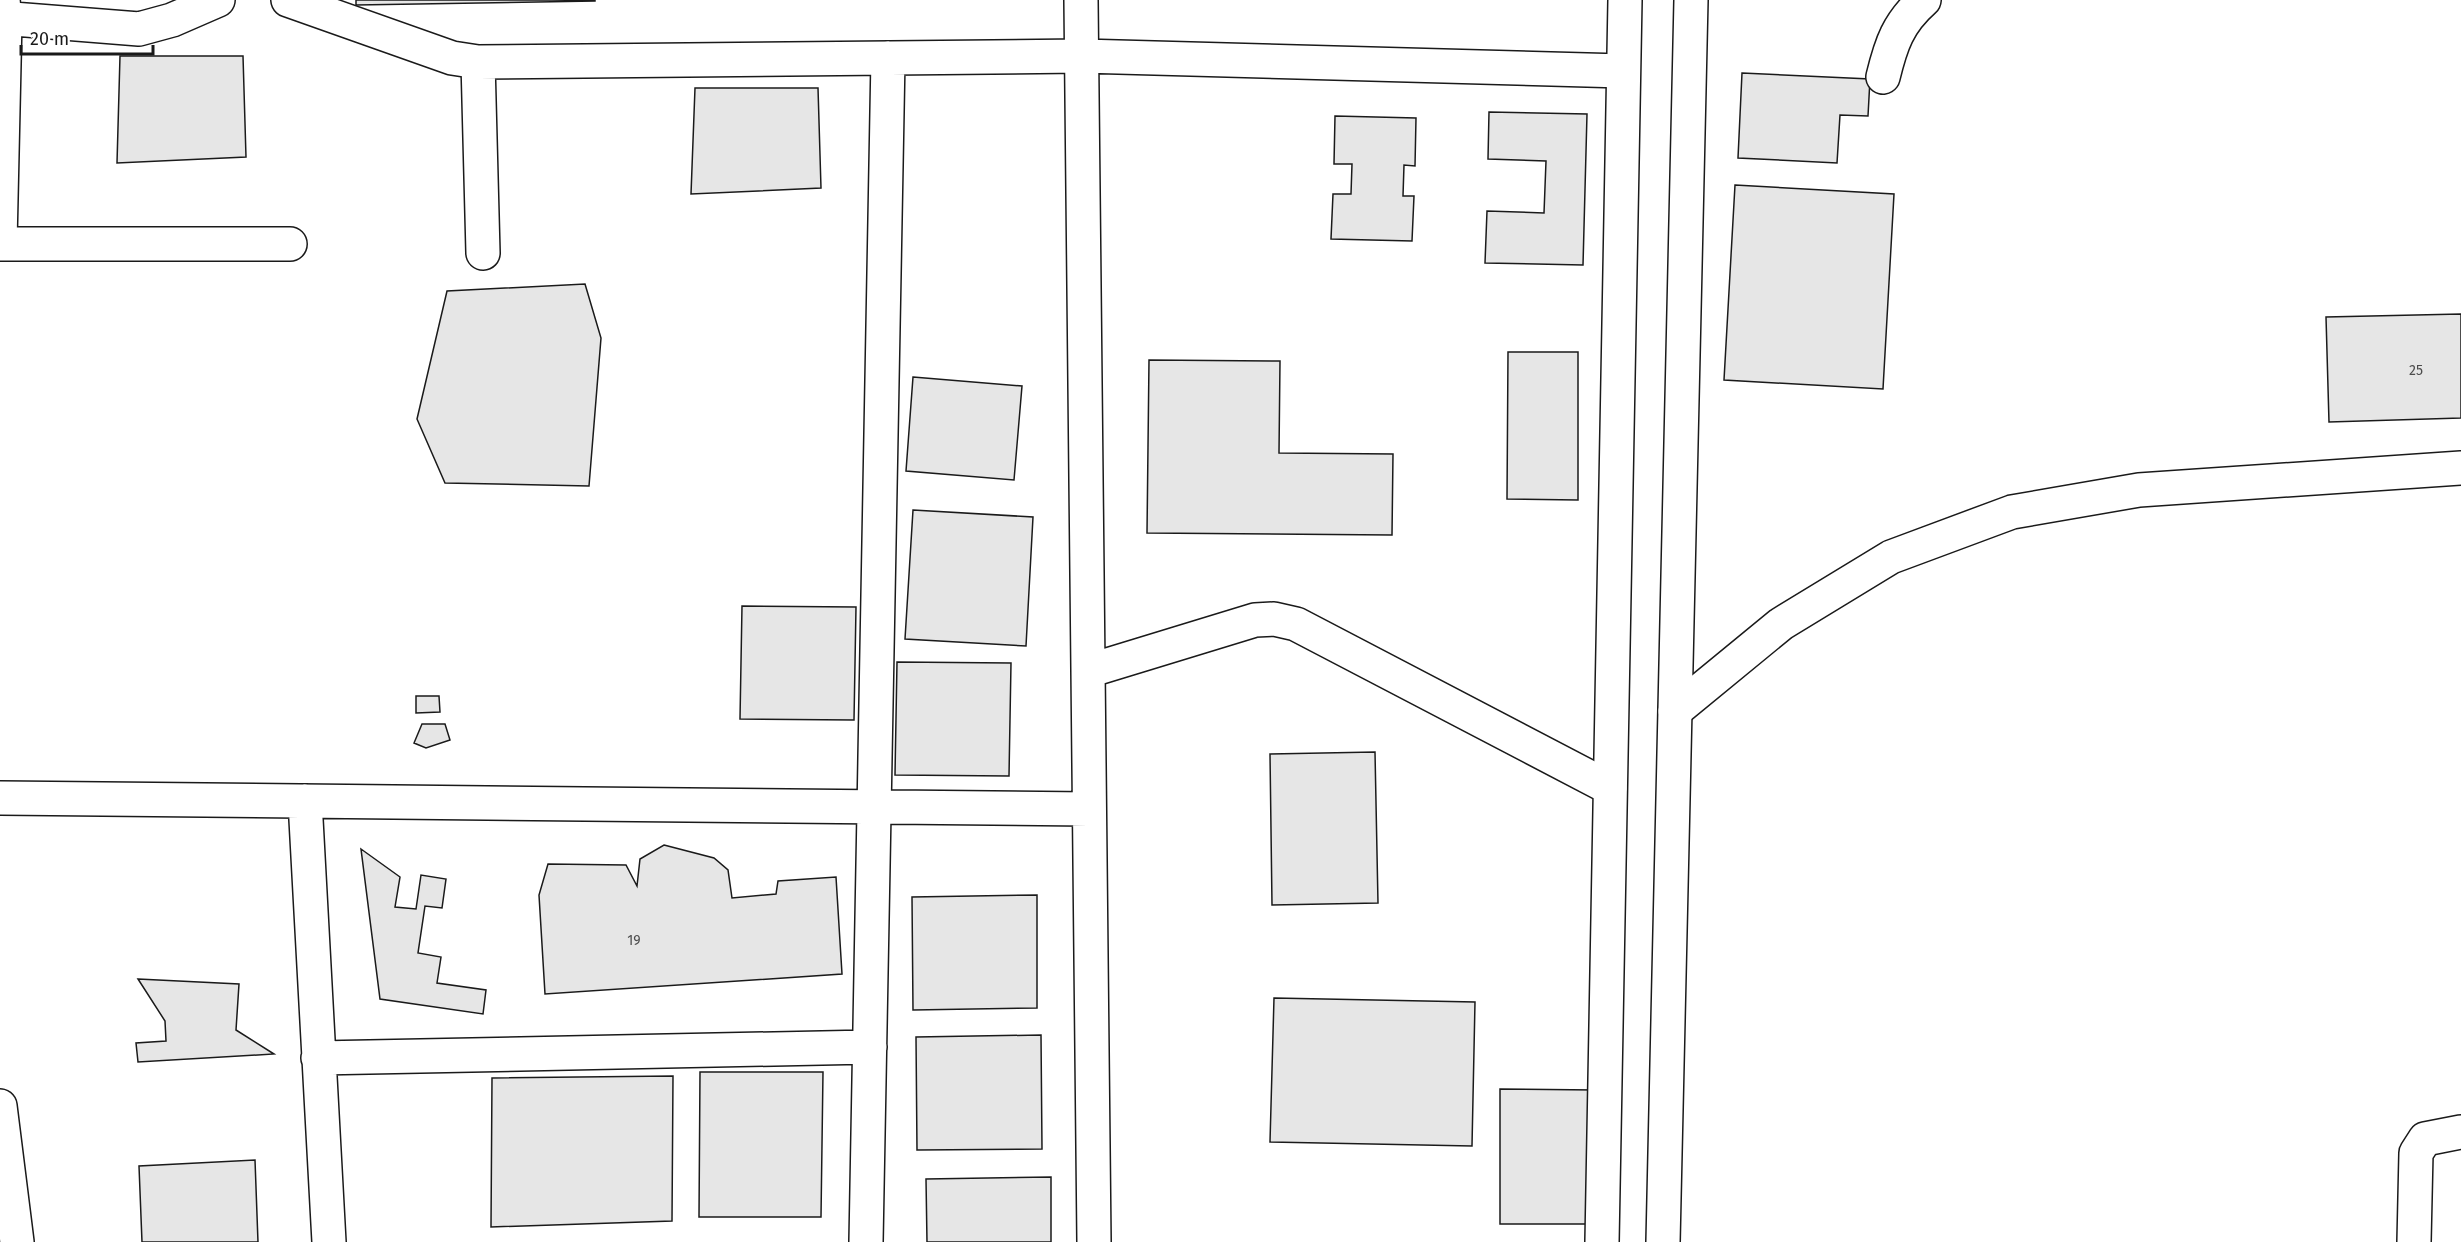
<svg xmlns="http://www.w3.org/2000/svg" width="2461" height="1242" font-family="'Fira Sans',sans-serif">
<rect width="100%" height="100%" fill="#fff"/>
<path fill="#e6e6e6" stroke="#1a1a1a" stroke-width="1.5" d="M 356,0 L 595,0 L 595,1 L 356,5 Z
M 120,56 L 243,56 L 246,157 L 117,163 Z
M 1742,73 L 1870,79 L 1868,116 L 1840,115 L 1837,163 L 1738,158 Z
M 695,88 L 818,88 L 821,188 L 691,194 Z
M 1489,112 L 1587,114 L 1583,265 L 1485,263 L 1487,211 L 1544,213 L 1546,161 L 1488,159 Z
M 1335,116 L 1416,118 L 1415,166 L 1404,165 L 1403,196 L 1414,196 L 1412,241 L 1331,239 L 1333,194 L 1351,194 L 1352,164 L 1334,164 Z
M 1735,185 L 1894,194 L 1883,389 L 1724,380 Z
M 585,284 L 601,338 L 589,486 L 445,483 L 417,419 L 447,291 Z
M 2461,314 L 2461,418 L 2329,422 L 2326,317 Z
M 1508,352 L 1578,352 L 1578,500 L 1507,499 Z
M 1149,360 L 1280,361 L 1279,453 L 1393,454 L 1392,535 L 1147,533 Z
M 913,377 L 1022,386 L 1014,480 L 906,471 Z
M 913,510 L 1033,517 L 1026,646 L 905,639 Z
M 742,606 L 856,607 L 854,720 L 740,719 Z
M 897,662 L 1011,663 L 1009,776 L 895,775 Z
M 416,696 L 439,696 L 440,712 L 416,713 Z
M 422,724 L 445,724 L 450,740 L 426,748 L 414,743 Z
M 1375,752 L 1378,903 L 1272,905 L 1270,754 Z
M 664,845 L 714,858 L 728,870 L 732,898 L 776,894 L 778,881 L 836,877 L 842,974 L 545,994 L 539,895 L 548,864 L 626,865 L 637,886 L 640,859 Z
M 361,849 L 400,877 L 395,907 L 416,909 L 421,875 L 446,879 L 442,908 L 425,906 L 418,953 L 441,957 L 437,983 L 486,990 L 483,1014 L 380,999 Z
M 1037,895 L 1037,1008 L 913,1010 L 912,897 Z
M 138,979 L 239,984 L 236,1030 L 274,1054 L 138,1062 L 136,1043 L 166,1041 L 165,1021 Z
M 1274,998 L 1475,1002 L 1472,1146 L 1270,1142 Z
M 1041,1035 L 1042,1149 L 917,1150 L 916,1037 Z
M 700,1072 L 823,1072 L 821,1217 L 699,1217 Z
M 673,1076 L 672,1221 L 491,1227 L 492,1078 Z
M 1500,1089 L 1595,1090 L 1595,1224 L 1500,1224 Z
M 255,1160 L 258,1242 L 142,1242 L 139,1166 Z
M 1051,1177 L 1051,1242 L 927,1242 L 926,1179 Z"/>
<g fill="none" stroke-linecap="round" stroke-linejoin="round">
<defs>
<path id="minor" d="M 288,0 L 452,58 L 478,62 L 1082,56 L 1623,71
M 1081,0 L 1094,1242
M 0,18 L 139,29 L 172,20 L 218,0
M 478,62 L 483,253
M 1883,77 C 1891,44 1898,23 1924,0
M 0,243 L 5,19 L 3,0
M 0,244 L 290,244
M 1088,671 L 1255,620 L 1274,619 L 1296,624 L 1610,788
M 1675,711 L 1781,624 L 1891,557 L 2012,512 L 2139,490 L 2461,468
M 0,798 L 1089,809
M 305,801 L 329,1242
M 318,1058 L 870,1047
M 0,1106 L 17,1242
M 866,1242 L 888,58
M 2414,1242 L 2416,1153 L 2425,1139 L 2461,1132"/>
<path id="tertiary" d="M 1602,1242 L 1625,0
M 1663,1242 L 1691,0"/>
</defs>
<use href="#minor" stroke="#1a1a1a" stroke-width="36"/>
<use href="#tertiary" stroke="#1a1a1a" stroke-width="36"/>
<use href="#minor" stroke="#fff" stroke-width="33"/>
<use href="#tertiary" stroke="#fff" stroke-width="33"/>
</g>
<g text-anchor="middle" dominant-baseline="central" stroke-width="4.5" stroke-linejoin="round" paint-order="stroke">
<g font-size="14" fill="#4d4d4d">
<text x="2416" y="370">25</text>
<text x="634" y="940">19</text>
</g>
</g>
<path d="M21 45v9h132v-9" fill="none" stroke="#1a1a1a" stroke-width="3"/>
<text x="30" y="45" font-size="18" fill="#1a1a1a" stroke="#ffffff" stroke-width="4.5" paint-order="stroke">20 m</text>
</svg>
